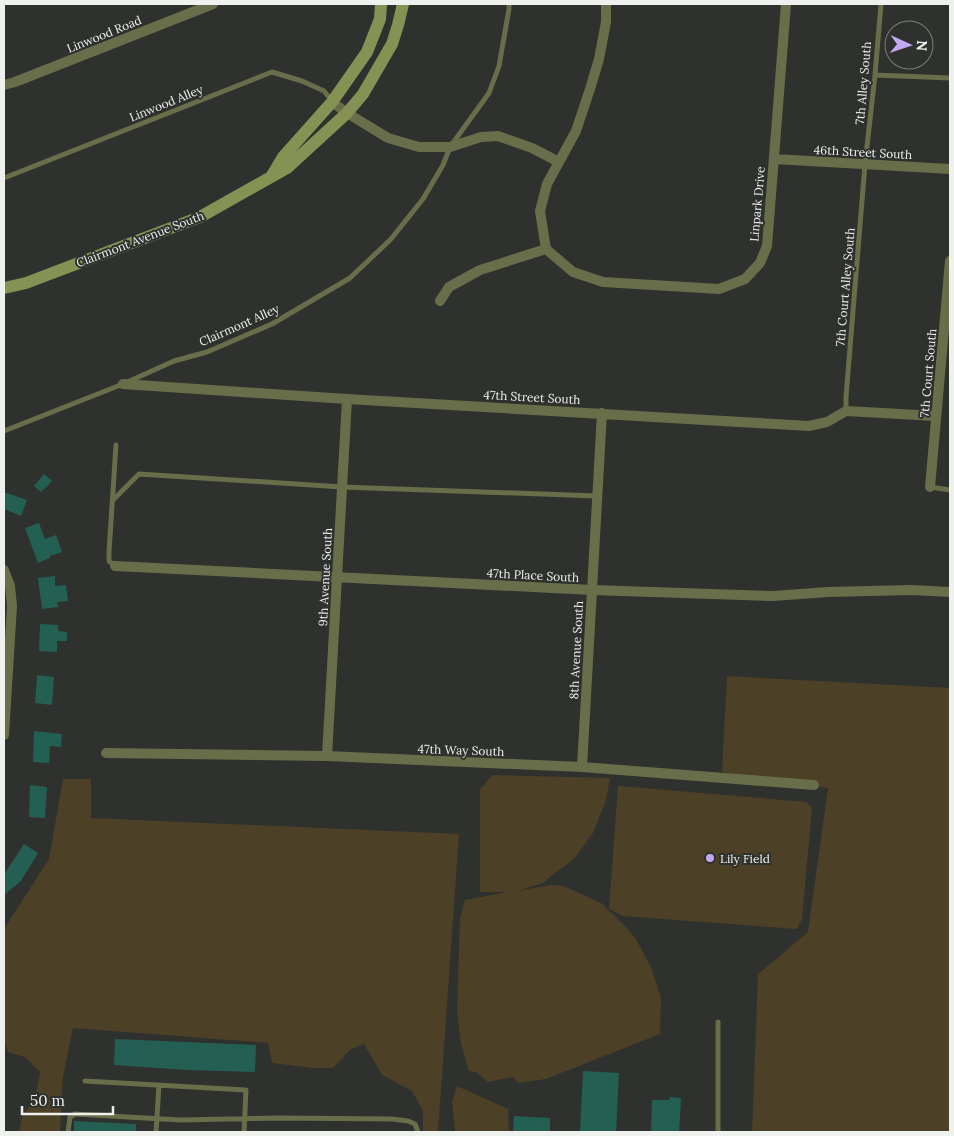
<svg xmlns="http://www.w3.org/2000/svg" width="954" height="1136" font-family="Lora,serif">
<rect width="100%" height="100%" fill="#2e312e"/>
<path fill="#4c4026" d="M 727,676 L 950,688 L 950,1132 L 752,1132 L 758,974 L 808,932 L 828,788 L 722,772 Z
M 493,775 L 610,778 L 606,800 L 593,833 L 574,859 L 555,873 L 543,883 L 517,891 L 551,885 L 564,886 L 601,903 L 625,926 L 636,939 L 651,967 L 661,998 L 660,1034 L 546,1079 L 518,1083 L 513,1077 L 488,1082 L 476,1072 L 469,1071 L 461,1044 L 457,1012 L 460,918 L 465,900 L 507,892 L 480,892 L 480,789 Z
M 63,779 L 91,779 L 91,818 L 459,834 L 438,1132 L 423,1132 L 423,1111 L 412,1091 L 382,1075 L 364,1044 L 351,1049 L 333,1068 L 314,1068 L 272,1063 L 268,1043 L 73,1028 L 63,1077 L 60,1132 L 19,1132 L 22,1117 L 36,1096 L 40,1072 L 25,1057 L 8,1052 L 4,1041 L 4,928 L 9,921 L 49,859 Z
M 618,786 L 807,802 L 812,808 L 802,919 L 797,929 L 623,916 L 609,909 Z
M 457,1086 L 508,1109 L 509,1132 L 455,1132 L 452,1102 Z"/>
<path fill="#245f54" d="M 44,474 L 52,481 L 41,492 L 34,486 Z
M 4,492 L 27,500 L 21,516 L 4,509 Z
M 39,523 L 45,539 L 56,535 L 62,552 L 50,556 L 50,558 L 38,563 L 25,528 Z
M 55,576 L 55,586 L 66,585 L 68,601 L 57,602 L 58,607 L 42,609 L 38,578 Z
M 40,624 L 58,625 L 58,631 L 67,632 L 67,641 L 57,641 L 57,652 L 39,651 Z
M 37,675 L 54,677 L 52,705 L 35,703 Z
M 34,731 L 62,734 L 61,747 L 50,746 L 49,763 L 33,762 Z
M 30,785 L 47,787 L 45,818 L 29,817 Z
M 24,844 L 38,853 L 21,881 L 4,895 L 4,873 L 7,870 Z
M 115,1039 L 256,1045 L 255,1072 L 187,1070 L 114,1065 Z
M 583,1071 L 619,1073 L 616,1132 L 580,1132 Z
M 670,1097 L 681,1098 L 679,1132 L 651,1132 L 652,1100 L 669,1100 Z
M 514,1116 L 550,1118 L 550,1132 L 513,1132 Z
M 74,1121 L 136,1124 L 136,1132 L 74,1132 Z"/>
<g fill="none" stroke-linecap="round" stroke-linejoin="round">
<path stroke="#676e49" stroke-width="5" d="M 875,75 L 950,78
M 4,178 L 272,72 L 302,81 L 324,91 L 332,101
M 846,411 L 846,397 L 865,164 L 875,75 L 881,4
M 4,431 L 123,384 L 174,361 L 207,352 L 272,324 L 350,278 L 391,239 L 423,199 L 443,165 L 450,147 L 489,93 L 499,66 L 509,9 L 509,4
M 930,487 L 950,490
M 113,500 L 139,474 L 342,487 L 597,496
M 115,566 L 109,561 L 109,552 L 116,445
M 718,1022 L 718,1132
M 85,1081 L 246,1090 L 244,1132
M 68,1132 L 70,1117 L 75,1114 L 180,1120 L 278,1118 L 392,1119 L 408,1121 L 415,1124 L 418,1132
M 156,1132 L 159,1085"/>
<path stroke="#676e49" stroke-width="10" d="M 4,85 L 15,82 L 213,4
M 332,102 L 347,113 L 388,138 L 419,147 L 450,147 L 481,137 L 498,136 L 532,148 L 559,162
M 774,159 L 950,169
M 546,249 L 573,272 L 603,282 L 719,289 L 745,279 L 760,263 L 767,246 L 786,4
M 546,249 L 540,211 L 547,184 L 576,131 L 590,89 L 599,59 L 606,22 L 606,4
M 440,301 L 449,287 L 480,270 L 546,249
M 123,384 L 347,399 L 809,426 L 827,422 L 846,411 L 936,416
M 930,487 L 950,261
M 115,566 L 592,590 L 773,596 L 828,592 L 911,590 L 950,592
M 4,570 L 10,586 L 12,606 L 4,735
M 106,753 L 327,756 L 582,767 L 814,785
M 327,756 L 347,399
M 582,767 L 602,413"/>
<path stroke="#869154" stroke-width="12" d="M 271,177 L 283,157 L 332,102 L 367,52 L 380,19 L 381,4
M 4,288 L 26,283 L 200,217 L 287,168 L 347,113 L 363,94 L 392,44 L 398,25 L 403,4"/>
</g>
<circle fill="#c2a7f2" stroke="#2e312e" stroke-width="2" cx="710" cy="858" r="5"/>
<g text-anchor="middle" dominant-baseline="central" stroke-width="4" stroke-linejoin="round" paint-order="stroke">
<g font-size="12" fill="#eff1ef" stroke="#2e312e">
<text transform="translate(104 34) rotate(-22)">Linwood Road</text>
<text transform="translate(863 83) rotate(-85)">7th Alley South</text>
<text transform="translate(166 103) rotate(-22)">Linwood Alley</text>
<text transform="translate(863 152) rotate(3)">46th Street South</text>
<text transform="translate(757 204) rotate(-85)">Linpark Drive</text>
<text transform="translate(140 239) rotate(-21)">Clairmont Avenue South</text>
<text transform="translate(845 287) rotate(-85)">7th Court Alley South</text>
<text transform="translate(239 325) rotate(-24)">Clairmont Alley</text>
<text transform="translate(928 373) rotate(-85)">7th Court South</text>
<text transform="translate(532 397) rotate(3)">47th Street South</text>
<text transform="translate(533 575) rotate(3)">47th Place South</text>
<text transform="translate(325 577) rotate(-87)">9th Avenue South</text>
<text transform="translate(576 650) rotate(-87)">8th Avenue South</text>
<text transform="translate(461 750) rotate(2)">47th Way South</text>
</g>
<g font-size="12" fill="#eff1ef" stroke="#2e312e" text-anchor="start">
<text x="720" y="858">Lily Field</text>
</g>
</g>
<rect width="954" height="1136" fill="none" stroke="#eff1ef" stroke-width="10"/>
<g transform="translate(909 45) rotate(93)"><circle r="24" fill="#2e312e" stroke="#7b7e7b"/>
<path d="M0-4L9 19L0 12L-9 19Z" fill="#c2a7f2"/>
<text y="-8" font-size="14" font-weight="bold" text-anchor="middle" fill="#eff1ef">N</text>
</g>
<path d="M22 1106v8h91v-8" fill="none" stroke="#eff1ef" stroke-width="2.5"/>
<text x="30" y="1106" font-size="15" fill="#eff1ef" stroke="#2e312e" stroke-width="4" paint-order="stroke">50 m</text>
</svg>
